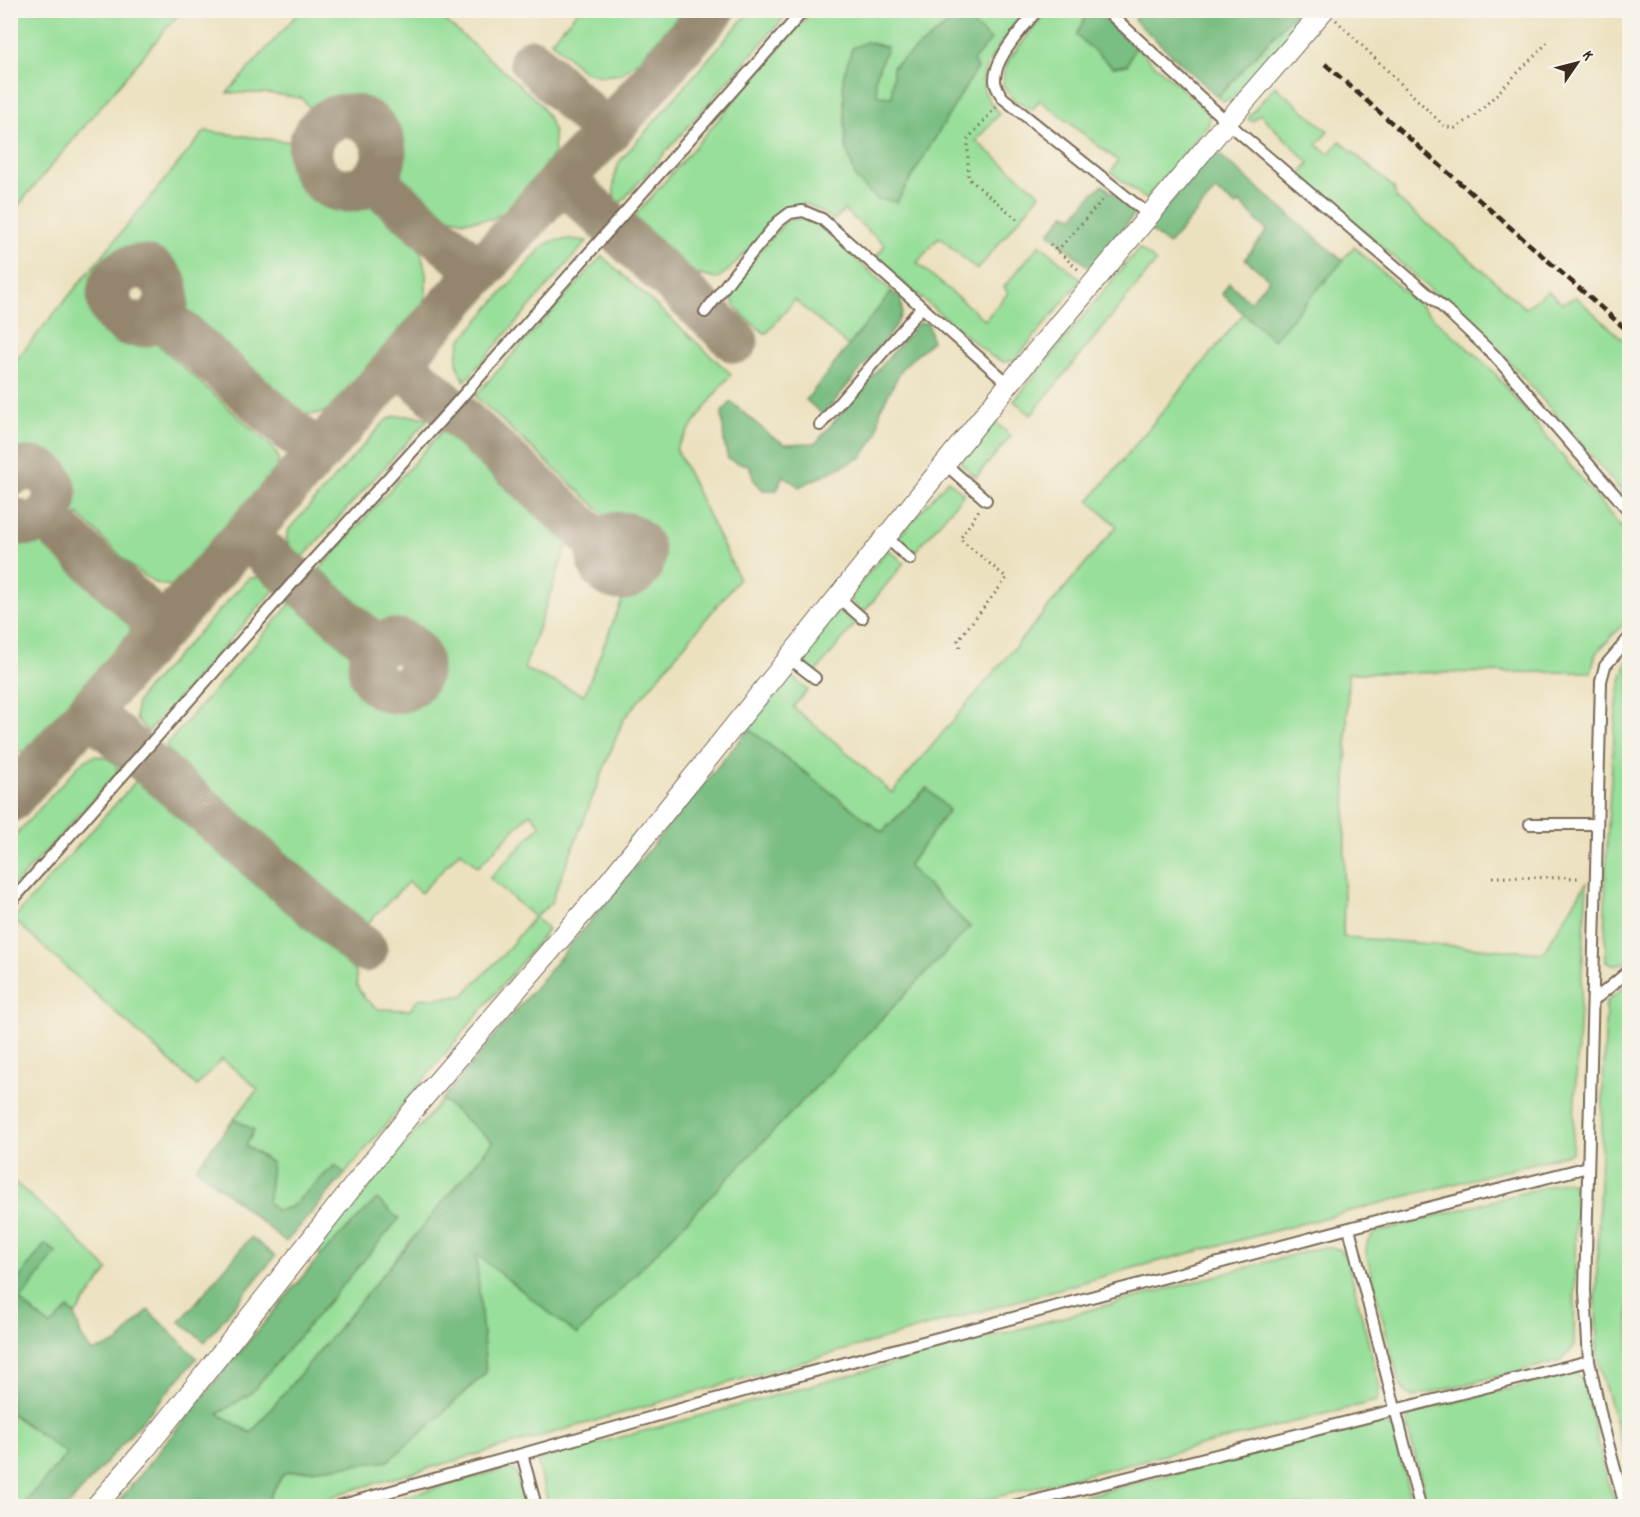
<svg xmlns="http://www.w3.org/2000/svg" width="1640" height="1517" font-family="Dekko,sans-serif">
<rect width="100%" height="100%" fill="#f7f3e8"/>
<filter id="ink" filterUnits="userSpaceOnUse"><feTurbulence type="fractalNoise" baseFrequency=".0167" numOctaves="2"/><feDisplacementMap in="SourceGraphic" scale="12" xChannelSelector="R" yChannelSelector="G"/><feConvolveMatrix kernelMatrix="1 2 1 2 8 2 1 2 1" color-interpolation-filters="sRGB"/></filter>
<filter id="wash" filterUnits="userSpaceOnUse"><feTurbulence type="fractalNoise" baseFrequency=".008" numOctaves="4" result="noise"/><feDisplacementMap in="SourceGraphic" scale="24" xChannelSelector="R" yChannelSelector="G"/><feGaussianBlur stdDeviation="1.35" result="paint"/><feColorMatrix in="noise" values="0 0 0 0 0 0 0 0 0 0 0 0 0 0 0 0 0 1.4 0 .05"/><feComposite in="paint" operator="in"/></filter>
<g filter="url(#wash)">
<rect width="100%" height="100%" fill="#ece1bf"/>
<path fill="#97df9a" stroke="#69845c" stroke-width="1.5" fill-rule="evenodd" d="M 11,10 L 181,11 L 11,214 L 10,11 Z
M 579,10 L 683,10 L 683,11 L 636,63 L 620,74 L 602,76 L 584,72 L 551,41 Z
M 300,11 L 434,11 L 514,80 L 540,104 L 549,119 L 554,133 L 554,153 L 512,208 L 492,219 L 464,221 L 433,213 L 388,173 L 390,163 L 390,139 L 380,123 L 366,107 L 351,101 L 337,101 L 317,115 L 301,98 L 266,93 L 227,93 Z
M 750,11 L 790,11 L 616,208 C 613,191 612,177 620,161 Z
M 812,11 L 1026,11 C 1014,27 981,64 983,84 C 984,95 993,106 999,114 L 976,141 L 1040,194 L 977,270 L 939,237 L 917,263 L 985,320 L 1008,293 L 1004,287 L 1040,244 L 1081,280 L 1015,360 L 1004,362 L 991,356 L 883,266 L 878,260 L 877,256 L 885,245 L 844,210 L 834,220 C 813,210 813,198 786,208 L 728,271 L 716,279 L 696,274 L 639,230 L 633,218 ZM 866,42 L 887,47 L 875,79 L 878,96 L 893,97 L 893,66 L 912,53 L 877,199 Z
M 1047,11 L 1089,11 L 1076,35 L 1113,67 L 1127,65 L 1135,47 L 1210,114 L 1209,124 L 1146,199 L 1111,172 L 1118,161 L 1040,100 L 1032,110 L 1014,100 L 1003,86 L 1004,72 L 1010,58 Z
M 1296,11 L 1311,11 L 1236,96 L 1231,100 L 1223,101 L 1218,97 Z
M 1275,86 L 1328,131 L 1317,145 L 1329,154 L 1340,141 L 1394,188 L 1396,198 L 1464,254 L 1525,308 L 1548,291 L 1562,303 L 1576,297 L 1629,345 L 1629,500 L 1497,347 L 1299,175 L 1309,163 L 1260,114 L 1252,121 L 1248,119 L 1250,115 Z
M 205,131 L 298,143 L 298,163 L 310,181 L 325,194 L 346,200 L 364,195 L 403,227 L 421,252 L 426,274 L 426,294 L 419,318 L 343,399 L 322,413 L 304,415 L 185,307 L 174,273 L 160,259 L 138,251 L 122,255 L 112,262 L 107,259 L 97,270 L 101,275 C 99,278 97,281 96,284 C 91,300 105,326 119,333 C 131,339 144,340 156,343 L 271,446 L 278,456 L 277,473 L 177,587 L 155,583 L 131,566 L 78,514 L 73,519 C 70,508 70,496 67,486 C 60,461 34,448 11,459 L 11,366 Z
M 802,218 L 818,225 L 892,291 L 849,347 L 795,300 L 766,334 C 750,321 734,312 729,291 L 737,278 L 787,220 Z
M 571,239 L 587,241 L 465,381 C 454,364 456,358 461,340 L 544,245 L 553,241 Z
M 1354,247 L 1491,369 L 1629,537 L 1629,618 L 1596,653 L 1591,672 L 1348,673 L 1343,937 L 1543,953 L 1587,882 L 1572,1153 L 1133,1268 L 348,1491 L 307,1506 L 264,1506 L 284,1473 L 388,1461 L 426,1429 L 486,1373 L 476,1253 L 577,1334 L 970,927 L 908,866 L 948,810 L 926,788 L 882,832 L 749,729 L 790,675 L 808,690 L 793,707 L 841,747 L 892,793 L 1117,526 L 1089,501 L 1244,313 L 1273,339 Z
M 1139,248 L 1156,262 L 1031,415 L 1014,401 Z
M 602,256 L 731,374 L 718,390 L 676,448 L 739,579 L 623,720 L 551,903 L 535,917 L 548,930 L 345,1174 L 334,1166 L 291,1207 L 276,1211 L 268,1203 L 272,1163 L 246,1146 L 254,1130 L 234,1119 L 258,1089 L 222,1059 L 197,1086 L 13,919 L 136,781 L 356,972 L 357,986 L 365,999 L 378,1009 L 410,1010 L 418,999 L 462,996 L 503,955 L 534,917 L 490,878 L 541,825 L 530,813 L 478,867 L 460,851 L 421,893 L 408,882 L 367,924 L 185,766 L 169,751 L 166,745 L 291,603 L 354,658 L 357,678 L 379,701 L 396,702 L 413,698 L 418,703 L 431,688 L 427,683 L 433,672 L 431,658 L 422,642 L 409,630 L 394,627 L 388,619 L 379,622 L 320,569 L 447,425 L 570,536 L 524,669 L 584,695 L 626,590 C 633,587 642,585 648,579 C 661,565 656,532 635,526 C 630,525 622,525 616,525 L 475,396 Z
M 395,416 L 413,416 L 429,418 L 303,557 L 292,550 L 286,539 L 289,529 L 385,421 Z
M 995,422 L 1011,436 L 976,477 L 960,463 Z
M 948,480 L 964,494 L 914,553 L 897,539 Z
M 10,534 L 26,538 L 45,536 L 53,539 L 50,546 L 130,622 L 130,640 L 37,747 L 25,752 L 11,749 Z
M 888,549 L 904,563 L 864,612 L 848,598 Z
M 262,577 L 271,581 L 276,588 L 148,732 L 136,719 L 136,705 L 142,694 L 249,578 Z
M 839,610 L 855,624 L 816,672 L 800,659 Z
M 1629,658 L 1630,887 L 1625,891 L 1629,897 L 1630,961 L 1616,966 L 1606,961 C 1603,890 1608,819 1613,749 C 1615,723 1617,680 1629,658 Z
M 94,756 C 106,757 115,759 118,772 L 11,889 L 11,840 L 81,763 Z
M 1629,983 L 1629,1466 L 1602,1377 L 1597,1352 L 1596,1300 L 1606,1002 Z
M 442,1100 L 493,1142 L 251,1433 L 218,1414 L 251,1393 L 398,1219 L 377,1200 L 319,1257 L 319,1246 Z
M 10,1178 L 61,1223 L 108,1270 L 75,1315 L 69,1309 L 50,1326 L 20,1301 L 55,1252 L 45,1244 L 11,1289 Z
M 1566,1181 L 1572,1184 L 1576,1193 L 1574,1346 L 1569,1353 L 1560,1361 L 1413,1397 L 1406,1393 L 1399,1383 L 1366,1253 C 1366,1242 1368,1238 1377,1232 Z
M 1322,1247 L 1339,1249 L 1348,1262 L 1380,1388 L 1377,1401 L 961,1506 L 899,1506 L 900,1500 L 878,1506 L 549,1506 L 537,1460 Z
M 1571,1374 L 1577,1374 L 1585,1383 L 1606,1477 L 1616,1506 L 1428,1506 L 1407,1425 L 1410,1416 L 1417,1411 Z
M 10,1413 L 67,1454 L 22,1506 L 11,1506 Z
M 1380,1422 L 1388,1424 L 1394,1430 L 1412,1506 L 1044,1506 Z
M 508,1468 L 516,1472 L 526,1506 L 372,1506 Z"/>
<path fill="#79be82" stroke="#5a7450" stroke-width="1.5" d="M 1089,11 L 1095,11 L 1135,47 L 1127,65 L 1113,67 L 1076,35 Z
M 1141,11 L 1141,10 L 1296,11 L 1218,97 L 1134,20 Z
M 961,14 L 991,40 L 973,61 L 977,68 L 897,202 L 877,199 L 856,179 L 846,147 L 843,78 L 852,48 L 866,42 L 887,47 L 875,79 L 878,96 L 892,97 L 893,67 Z
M 1215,151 L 1343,261 L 1273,340 L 1222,294 L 1229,283 L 1250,302 L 1269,279 L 1245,259 L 1267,231 L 1239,202 L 1236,206 L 1216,190 L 1168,245 L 1148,228 Z
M 1103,185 L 1136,212 L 1091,269 L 1049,233 L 1066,213 L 1073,217 L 1094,192 Z
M 892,291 L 901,299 L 902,313 L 893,330 L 823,415 L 806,400 Z
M 918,323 L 928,323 L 932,341 L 903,367 L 881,408 L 877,434 L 862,457 L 799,487 L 783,475 L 777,490 L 763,490 L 754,480 L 749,465 L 738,463 L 728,459 L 724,442 L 722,412 L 731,402 L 771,436 L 785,444 L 816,443 Z
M 749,729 L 882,832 L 927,788 L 949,810 L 908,866 L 970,927 L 577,1335 L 476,1254 L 486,1372 L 426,1429 L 388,1461 L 284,1473 L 264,1506 L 115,1506 L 200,1400 L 319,1257 L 377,1199 L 399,1219 L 251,1393 L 218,1414 L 251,1433 L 493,1142 L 442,1100 Z
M 234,1119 L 254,1130 L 246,1146 L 272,1163 L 268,1203 L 276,1211 L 291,1207 L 335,1165 L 345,1174 L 286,1242 L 196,1168 Z
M 251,1237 L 275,1256 L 205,1342 L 180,1322 Z
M 45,1244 L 56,1253 L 20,1301 L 50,1326 L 69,1309 L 75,1315 L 81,1336 L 92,1352 L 117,1343 L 148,1310 L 197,1358 L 68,1506 L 22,1506 L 67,1454 L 11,1413 L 11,1289 Z"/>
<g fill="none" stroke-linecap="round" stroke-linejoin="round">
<path stroke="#94866e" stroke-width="45" d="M 532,61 L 607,133
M310 153a37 37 0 1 1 74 0a37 37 0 1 1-74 0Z
M 562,179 L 736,341
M 373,180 L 480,272
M109 296a29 29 0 1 1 58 0a29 29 0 1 1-58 0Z
M 160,315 L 318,454
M 400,363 L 602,546
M 10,475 C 17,470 25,468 33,469 C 73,476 54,543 10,518
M 46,518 L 163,628
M599 556a22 22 0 1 1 44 0a22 22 0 1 1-44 0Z
M 245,537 L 378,648
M370 666a25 25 0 1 1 50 0a25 25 0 1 1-50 0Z
M 89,712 L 365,950
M 10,800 L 562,179 L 607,133 L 713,10"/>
</g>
</g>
<g filter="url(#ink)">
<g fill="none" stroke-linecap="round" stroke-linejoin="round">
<defs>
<path id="service" d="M 1037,10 C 1023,29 994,57 995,81 C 995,87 1000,93 1003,98 L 1149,215
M 1106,10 L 1227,122 L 1445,309 L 1494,355 L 1630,512
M 705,312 L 735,273 L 778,222 L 790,213 L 803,211 L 822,219 L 1009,384
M 820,425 L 922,307
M 945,464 L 986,500
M 886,537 L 910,559
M 838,597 L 862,618
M 789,658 L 815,678
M 1530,824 L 1597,824
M 10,903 L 296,579 L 451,409 L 804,10
M 1593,1001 L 1630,970
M 1349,1228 L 1420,1506
M 522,1454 L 536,1506
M 339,1506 L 800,1375 L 1349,1228 L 1588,1167
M 1014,1506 L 1589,1361
M 1625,1506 L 1602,1421 L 1589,1361 L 1585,1291 L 1601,681 L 1605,666 L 1630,637"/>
<path id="minor" d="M 96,1506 L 147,1447 L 414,1109 L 599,894 L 1009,384 L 1227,122 L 1324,10"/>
</defs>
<use href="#service" stroke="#796a56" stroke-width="14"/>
<use href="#minor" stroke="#796a56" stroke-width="22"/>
<path stroke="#796a56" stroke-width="3" stroke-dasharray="1.5 4.5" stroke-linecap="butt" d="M 1336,20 L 1445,127 L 1455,128 L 1476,115 L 1549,41
M 996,107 L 968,139 L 968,178 L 1018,220
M 1050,244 L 1081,272
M 1057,251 L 1105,197
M 960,647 L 958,640 L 1007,578 L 960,539 L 979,510
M 1492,877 L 1582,878"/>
<use href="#service" stroke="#fff" stroke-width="10"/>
<use href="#minor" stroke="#fff" stroke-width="20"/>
<path stroke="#3b2a1e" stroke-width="4.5" stroke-dasharray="9 4.5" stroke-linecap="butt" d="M 1325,64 L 1630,333"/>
</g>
</g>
<rect width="1640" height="1517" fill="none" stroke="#f7f3e8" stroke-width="36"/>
<g transform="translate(1577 63) rotate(55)" stroke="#f7f3e8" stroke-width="4.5" paint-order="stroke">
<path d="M0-4.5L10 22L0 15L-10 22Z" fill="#3b2a1e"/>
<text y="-9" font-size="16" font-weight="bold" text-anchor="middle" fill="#3b2a1e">K</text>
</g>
</svg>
